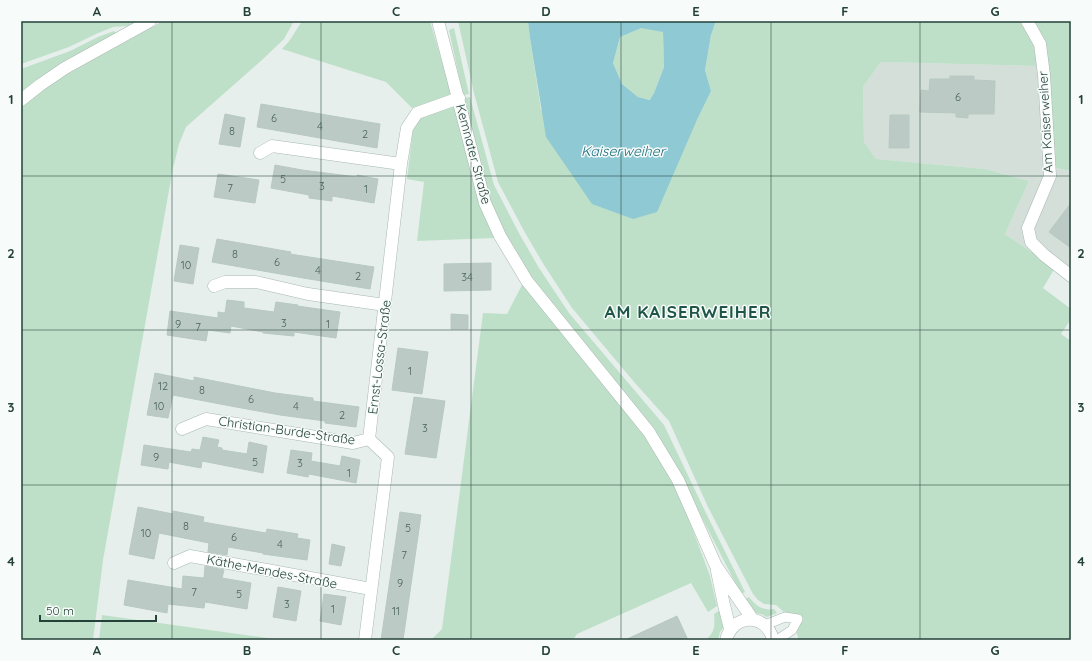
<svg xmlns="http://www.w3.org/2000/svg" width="1092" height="661" font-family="Quicksand,sans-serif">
<rect width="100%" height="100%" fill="#e6efeb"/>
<path fill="#d4dfda" d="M 881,62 L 1038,66 L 1051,167 L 1071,171 L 1071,272 L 1055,268 L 1005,234 L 1029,181 L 985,169 L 876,159 L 864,142 L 863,87 Z"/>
<path fill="#bfe0c8" d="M 21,21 L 137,21 L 128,26 L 113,27 L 96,34 L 69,47 L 21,64 Z
M 163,21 L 294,21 L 284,39 L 262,60 L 186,127 L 179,144 L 173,168 L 103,560 L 93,640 L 21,640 L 21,107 L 44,89 L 67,74 Z
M 302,21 L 430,21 L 452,96 L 412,108 L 386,82 L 282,49 L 290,40 Z
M 458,21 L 528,21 L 530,38 L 541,110 L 696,122 L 711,91 L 705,70 L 711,35 L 716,21 L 1071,21 L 1071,171 L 1051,167 L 1038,66 L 881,62 L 863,87 L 864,142 L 876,159 L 985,169 L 1029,181 L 1005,234 L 1055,268 L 1043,288 L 1071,309 L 1071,319 L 1061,334 L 1071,341 L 1071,640 L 798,640 L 798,637 L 796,631 L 802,619 L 785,613 L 776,605 L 764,604 L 758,600 L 753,594 L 708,507 L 669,421 L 635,383 L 572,308 L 544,265 L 524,231 L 498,182 L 474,93 Z
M 641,27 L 663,32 L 664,67 L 654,93 L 651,100 L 638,97 L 622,84 L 613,63 L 620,37 Z
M 454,28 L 469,94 L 463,95 L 449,30 Z
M 114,31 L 116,33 L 61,63 L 35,81 L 21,92 L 21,69 L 70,51 L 98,37 Z
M 470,97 L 494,185 L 520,235 L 539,268 L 569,313 L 664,425 L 704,509 L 745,592 L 741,594 L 682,479 L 530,278 L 504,234 L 490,202 L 464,98 Z
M 456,105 L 495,238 L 417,241 L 424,182 L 407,179 L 413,129 L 421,116 Z
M 523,283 L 646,435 L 675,482 L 710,576 L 717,606 L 708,612 L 691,583 L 577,634 L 573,640 L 431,640 L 442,629 L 483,313 L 507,314 Z
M 749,597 C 756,606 763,611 774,609 L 777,613 L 767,617 L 761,614 L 754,613 L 745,599 Z
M 720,610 L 724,627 L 720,632 L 718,640 L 706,640 C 715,631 715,627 714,614 Z
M 102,615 L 282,640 L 99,640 Z"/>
<path fill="#8ec9d4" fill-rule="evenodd" d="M 528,21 L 716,21 L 711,35 L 705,70 L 711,91 L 696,122 L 657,212 L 633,219 L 592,204 L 546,137 L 530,38 ZM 641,28 L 663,32 L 664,67 L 654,93 L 650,100 L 638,97 L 622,84 L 613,63 L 620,37 Z"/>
<path fill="#bbcac4" stroke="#b8c9c2" d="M 950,76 L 974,76 L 974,80 L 995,81 L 994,114 L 968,114 L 968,118 L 956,117 L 956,113 L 920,112 L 921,90 L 929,91 L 930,79 L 950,79 Z
M 261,104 L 380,124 L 377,148 L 257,127 Z
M 225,114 L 245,118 L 240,147 L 219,144 Z
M 890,115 L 909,115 L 909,148 L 889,148 Z
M 275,165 L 302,170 L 357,177 L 357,175 L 378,179 L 374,203 L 332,196 L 332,201 L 309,198 L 309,195 L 271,188 Z
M 218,174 L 259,180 L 255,203 L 214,197 Z
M 1071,203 L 1071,248 L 1049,232 Z
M 217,239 L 291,252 L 290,254 L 374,267 L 370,289 L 303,278 L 212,262 Z
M 180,245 L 199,248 L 193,284 L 174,281 Z
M 491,263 L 491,290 L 444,291 L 444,264 Z
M 227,300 L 244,302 L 244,308 L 274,312 L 276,302 L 298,305 L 297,306 L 340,312 L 336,338 L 294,332 L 294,336 L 263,333 L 263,332 L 231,326 L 230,333 L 208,330 L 206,341 L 167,335 L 170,311 L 218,318 L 218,312 L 225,313 Z
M 451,314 L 468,315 L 468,329 L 451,329 Z
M 398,348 L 428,352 L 422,394 L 392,390 Z
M 155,373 L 194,381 L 194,377 L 275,393 L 313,398 L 313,401 L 359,407 L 356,427 L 325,423 L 325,421 L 280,415 L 236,407 L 173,395 L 168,418 L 147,415 Z
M 414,397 L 445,401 L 436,458 L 405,454 Z
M 203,437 L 219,440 L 217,447 L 222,448 L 222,450 L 247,454 L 249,442 L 267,446 L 263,473 L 202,461 L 201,468 L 169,462 L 168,469 L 141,465 L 144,445 L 191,452 L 192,449 L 200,450 Z
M 291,450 L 312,453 L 311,461 L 340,466 L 342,456 L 360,460 L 356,483 L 309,474 L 308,477 L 287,473 Z
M 138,507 L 173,514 L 173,511 L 204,517 L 203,522 L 266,533 L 267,529 L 298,534 L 297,538 L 310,540 L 307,560 L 263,554 L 263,553 L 228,547 L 227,555 L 208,552 L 209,543 L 159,533 L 154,559 L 129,554 Z
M 400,512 L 421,515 L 405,626 L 403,640 L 381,640 Z
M 332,544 L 345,547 L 341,566 L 329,564 Z
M 205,566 L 224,570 L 222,578 L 251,583 L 247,609 L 205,602 L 204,608 L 168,604 L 167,613 L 124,605 L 128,580 L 182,589 L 183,576 L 204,578 Z
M 278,587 L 301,591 L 296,621 L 273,617 Z
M 324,594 L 346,597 L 341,625 L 320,621 Z
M 677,616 L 688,640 L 625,640 Z"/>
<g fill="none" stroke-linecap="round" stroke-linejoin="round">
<defs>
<path id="lane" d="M 765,625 L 785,617 L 798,619 L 792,630 L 777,640"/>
<path id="street" d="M 438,21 L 485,203 L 500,236 L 527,281 L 649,432 L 678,480 L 716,566 L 753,620
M 1027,21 L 1040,44 L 1044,75 L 1050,176 L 1028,228 L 1031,242 L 1044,255 L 1071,276
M 21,100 L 40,85 L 65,68 L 150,21
M 260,153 L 272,146 L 401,164
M 214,286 L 225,282 L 256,282 L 308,294 L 385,305
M 182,429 L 206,419 L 353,443 L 369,439
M 174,563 L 190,556 L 371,589
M 717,571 L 724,605 L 730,629
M 365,640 L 388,457 L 369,439 L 401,164 L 407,128 L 417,113 L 459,98
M 726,640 C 733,613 767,613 773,640"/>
</defs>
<use href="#lane" stroke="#a8b8b2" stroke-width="10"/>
<use href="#street" stroke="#a8b8b2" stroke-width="13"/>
<use href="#lane" stroke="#fff" stroke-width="9"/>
<use href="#street" stroke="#fff" stroke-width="12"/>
</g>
<path fill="none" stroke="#24423a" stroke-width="1" stroke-opacity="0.55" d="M 172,21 L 172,640M 321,21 L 321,640M 471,21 L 471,640M 621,21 L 621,640M 771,21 L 771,640M 920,21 L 920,640M 21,176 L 1071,176M 21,330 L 1071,330M 21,485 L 1071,485"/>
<g text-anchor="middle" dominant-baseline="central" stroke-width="3" stroke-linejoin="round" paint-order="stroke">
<g font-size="11" fill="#4a645c">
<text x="958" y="97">6</text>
<text x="274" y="118">6</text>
<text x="320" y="126">4</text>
<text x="232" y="131">8</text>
<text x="365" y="134">2</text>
<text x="283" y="179">5</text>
<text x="322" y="186">3</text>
<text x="230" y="188">7</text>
<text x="366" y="189">1</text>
<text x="235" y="254">8</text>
<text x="277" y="262">6</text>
<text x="186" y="265">10</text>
<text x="318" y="270">4</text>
<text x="358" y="276">2</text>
<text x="467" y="277">34</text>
<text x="284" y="323">3</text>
<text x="178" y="324">9</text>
<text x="328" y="324">1</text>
<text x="198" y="327">7</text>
<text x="410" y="371">1</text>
<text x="163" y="386">12</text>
<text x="202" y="390">8</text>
<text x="251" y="399">6</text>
<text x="159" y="406">10</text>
<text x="296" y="406">4</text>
<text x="342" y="415">2</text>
<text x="425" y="428">3</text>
<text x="156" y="457">9</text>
<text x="255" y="462">5</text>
<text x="300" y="463">3</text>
<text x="349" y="473">1</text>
<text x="186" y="526">8</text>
<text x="408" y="528">5</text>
<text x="146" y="533">10</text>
<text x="234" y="537">6</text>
<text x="280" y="544">4</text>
<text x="404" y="555">7</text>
<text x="400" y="583">9</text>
<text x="194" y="592">7</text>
<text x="239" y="594">5</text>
<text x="287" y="604">3</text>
<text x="333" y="609">1</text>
<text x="396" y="611">11</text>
</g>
<g font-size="13" fill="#24423a" stroke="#f7fbf9">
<text transform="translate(1045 122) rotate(-93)">Am Kaiserweiher</text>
<text transform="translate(474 154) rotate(75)">Kemnater Straße</text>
<text transform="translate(379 357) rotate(-83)">Ernst-Lossa-Straße</text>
<text transform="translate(287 430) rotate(8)">Christian-Burde-Straße</text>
<text transform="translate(272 571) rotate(11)">Käthe-Mendes-Straße</text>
</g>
<g font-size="14" font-style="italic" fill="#1c6f80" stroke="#f7fbf9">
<text x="623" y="151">Kaiserweiher</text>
</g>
<g font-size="17" font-weight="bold" letter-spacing="1" fill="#1f5548" stroke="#f7fbf9">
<text x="688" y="311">AM KAISERWEIHER</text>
</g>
</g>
<rect width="1092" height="661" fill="none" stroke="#f7fbf9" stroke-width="44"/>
<path d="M40 615v6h116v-6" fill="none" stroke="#24423a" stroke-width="2"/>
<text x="46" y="615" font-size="12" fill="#24423a" stroke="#f7fbf9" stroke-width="3" paint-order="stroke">50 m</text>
<rect x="22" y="22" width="1048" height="617" fill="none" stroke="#24423a" stroke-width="1.5"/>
<g font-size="13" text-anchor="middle" font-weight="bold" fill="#24423a">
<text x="97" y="16">A</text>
<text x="247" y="16">B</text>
<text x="396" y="16">C</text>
<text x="546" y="16">D</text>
<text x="696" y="16">E</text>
<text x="845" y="16">F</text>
<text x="995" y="16">G</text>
<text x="11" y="104">1</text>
<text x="1081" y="104">1</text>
<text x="11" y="258">2</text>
<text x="1081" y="258">2</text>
<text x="11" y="412">3</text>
<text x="1081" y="412">3</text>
<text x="11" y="566">4</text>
<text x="1081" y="566">4</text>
<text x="97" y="655">A</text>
<text x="247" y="655">B</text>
<text x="396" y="655">C</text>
<text x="546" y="655">D</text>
<text x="696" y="655">E</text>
<text x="845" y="655">F</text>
<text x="995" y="655">G</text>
</g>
</svg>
